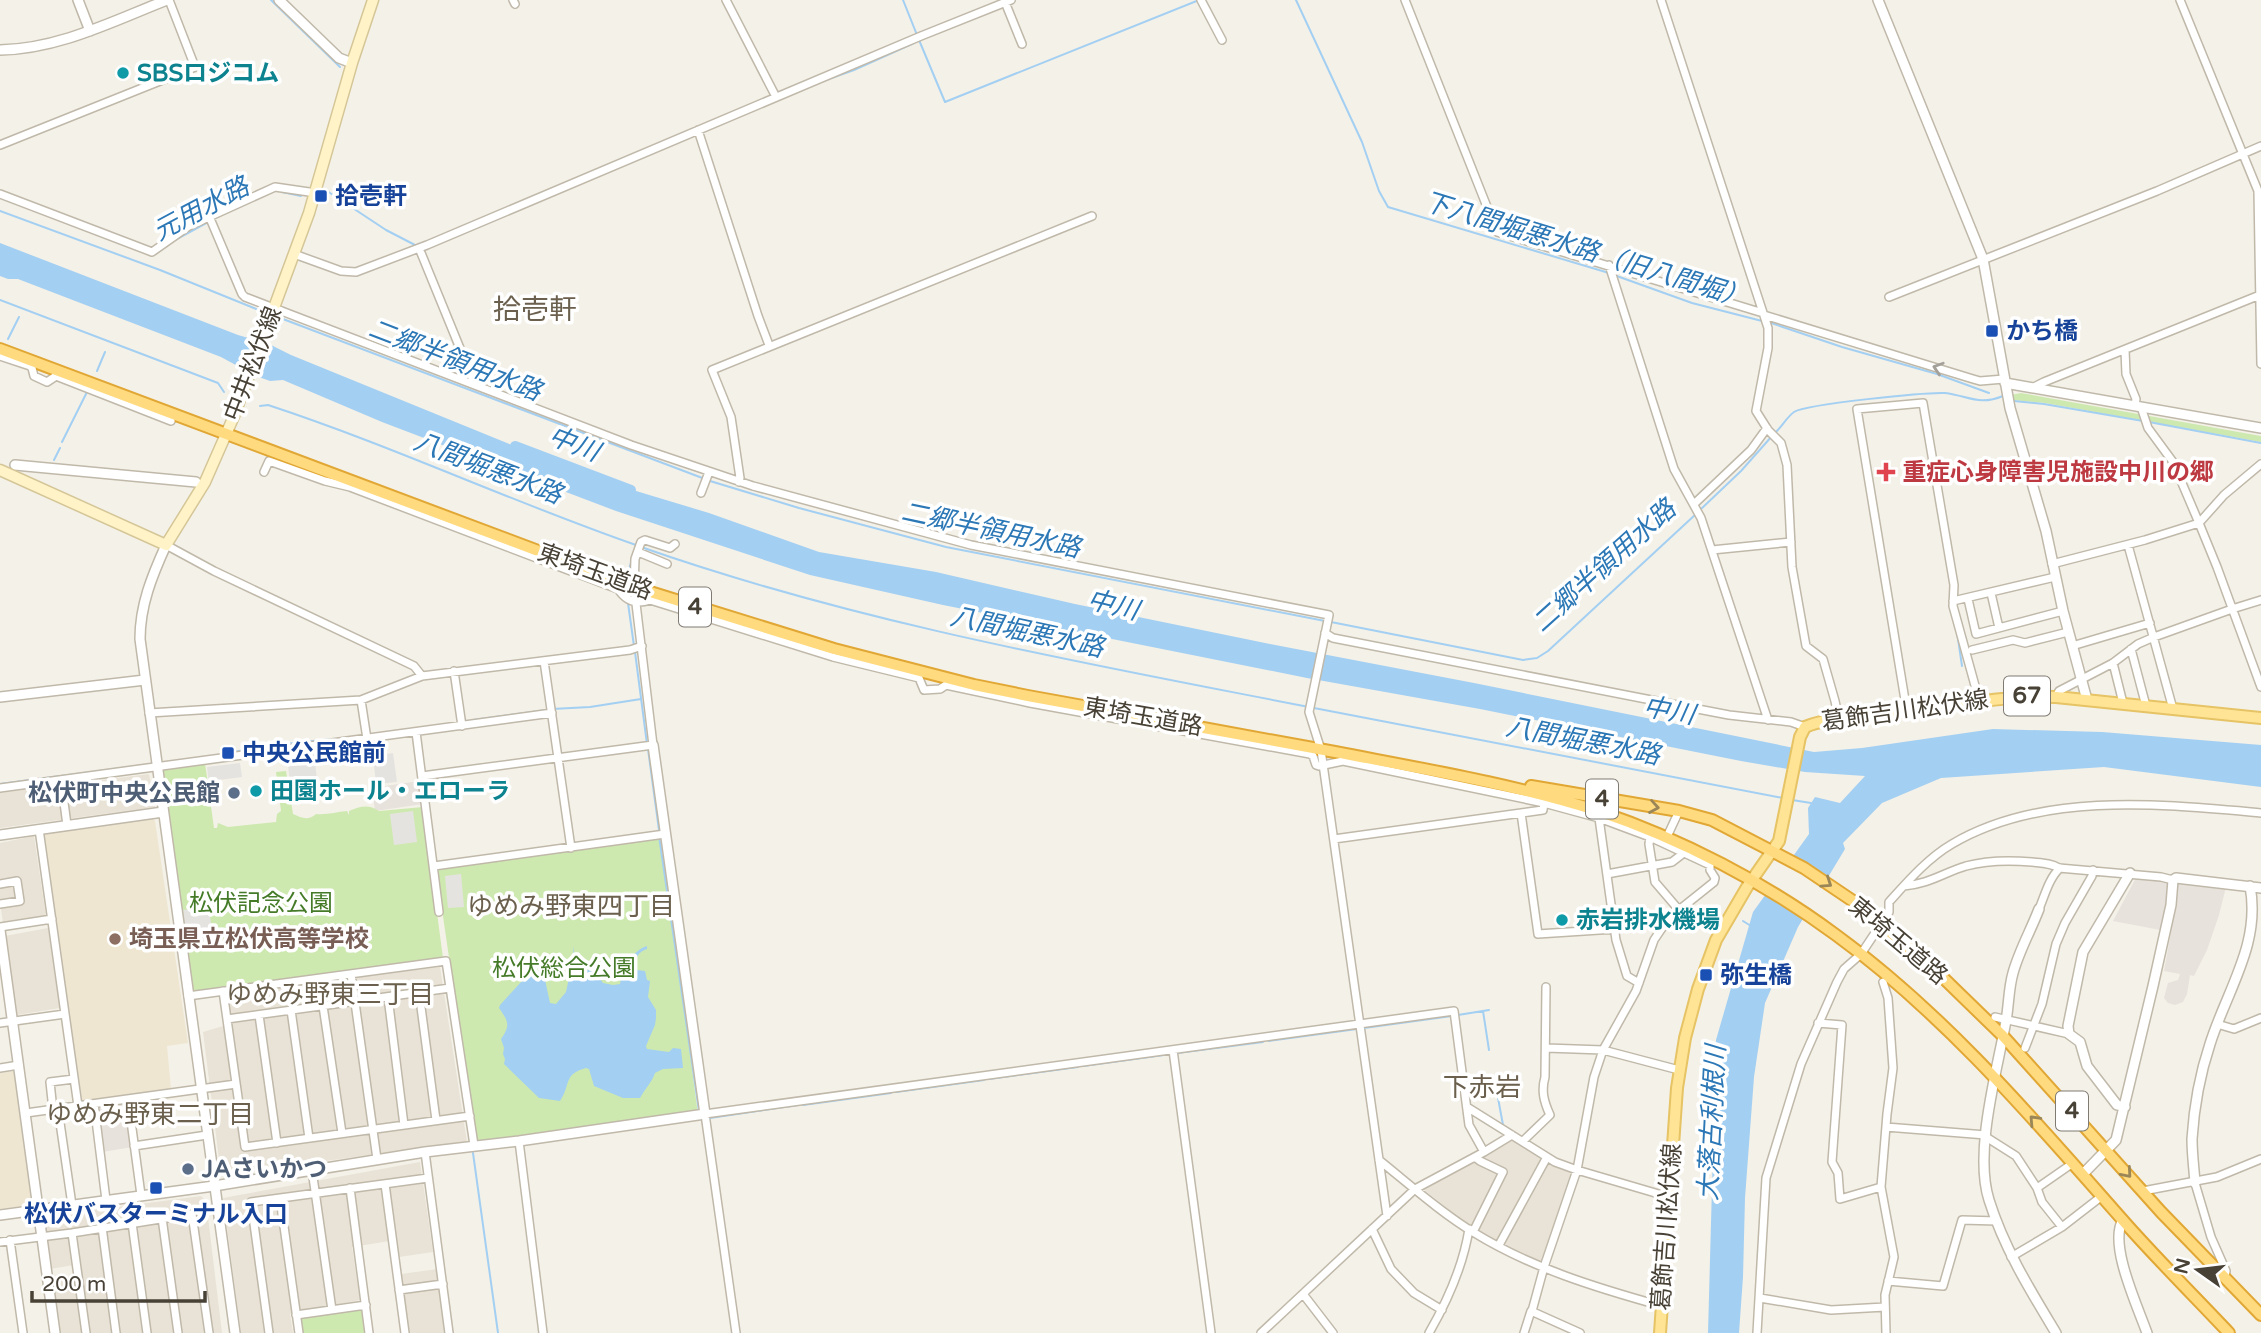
<svg xmlns="http://www.w3.org/2000/svg" width="2261" height="1333" font-family="'Varela Round','Noto Sans JP',sans-serif">
<rect width="100%" height="100%" fill="#f4f1e8"/>
<path fill="#e8e3d6" d="M 149,774 L 155,807 L 0,828 L 0,793 Z
M 34,836 L 46,916 L 3,923 L 0,902 L 0,843 Z
M 48,928 L 60,1008 L 17,1015 L 5,936 Z
M 440,967 L 467,1142 L 221,1175 L 203,1032 L 230,1024 L 226,996 L 229,993 Z
M 1513,1140 L 1543,1158 L 1497,1242 L 1472,1228 L 1423,1189 Z
M 1549,1161 L 1573,1173 L 1559,1217 L 1541,1264 L 1503,1246 Z
M 420,1162 L 433,1252 L 399,1257 L 396,1240 L 352,1247 L 360,1300 L 290,1314 L 293,1333 L 241,1333 L 223,1198 Z
M 201,1196 L 206,1201 L 222,1333 L 60,1333 L 51,1282 L 76,1279 L 74,1265 L 50,1269 L 42,1217 Z
M 438,1269 L 446,1333 L 408,1333 L 401,1274 Z"/>
<path fill="#e7e2dc" d="M 419,781 L 423,804 L 375,811 L 372,788 Z
M 2138,874 L 2180,883 L 2226,887 L 2219,915 L 2207,950 L 2194,976 L 2190,975 L 2187,994 L 2183,1002 L 2175,1005 L 2168,1003 L 2164,998 L 2168,983 L 2178,980 L 2180,974 L 2164,971 L 2171,932 L 2113,921 Z
M 125,1102 L 126,1103 L 132,1147 L 103,1152 L 97,1108 Z"/>
<path fill="#eee6d1" d="M 153,819 L 155,821 L 188,1043 L 167,1046 L 171,1089 L 83,1103 L 80,1100 L 44,834 Z
M 15,1071 L 32,1205 L 0,1209 L 0,1073 Z"/>
<path fill="#cee9b0" d="M 2021,393 L 2261,436 L 2261,442 L 2045,403 L 2012,400 L 2011,395 Z
M 205,763 L 214,828 L 217,828 L 218,823 L 228,827 L 276,822 L 277,814 L 281,811 L 276,772 L 286,771 L 293,814 C 302,818 308,821 316,814 C 327,815 336,812 347,811 L 349,815 L 349,811 C 360,806 369,804 379,811 L 423,807 L 443,958 L 214,990 L 213,989 L 192,991 L 161,770 Z
M 660,838 L 691,1043 L 689,1045 L 698,1115 L 476,1144 L 436,868 Z
M 363,1308 L 367,1333 L 301,1333 L 299,1317 Z"/>
<path fill="#e5e3e0" d="M 314,753 L 317,780 L 301,782 L 303,799 L 292,800 L 287,756 Z
M 393,753 L 397,782 L 376,784 L 373,756 Z
M 240,763 L 242,777 L 219,780 L 219,784 L 209,785 L 207,767 Z
M 413,811 L 417,842 L 394,845 L 390,814 Z
M 461,874 L 464,907 L 448,908 L 445,876 Z
M 209,907 L 213,940 L 187,944 L 183,910 Z"/>
<path fill="#a3cff2" d="M 0,243 L 238,335 L 269,344 L 291,355 L 593,478 L 709,513 L 819,552 L 936,572 L 1075,604 L 1270,644 L 1474,683 L 1814,752 L 1862,748 L 1993,729 L 2102,732 L 2261,745 L 2261,787 L 2104,767 L 1941,778 L 1882,803 L 1843,843 L 1845,849 L 1798,927 L 1765,1003 L 1754,1077 L 1745,1198 L 1743,1277 L 1739,1333 L 1708,1333 L 1716,1040 L 1753,912 L 1809,834 L 1808,808 L 1815,797 L 1840,803 L 1865,776 L 1805,772 L 1741,761 L 1480,709 L 1307,678 L 943,605 L 810,575 L 616,511 L 382,422 L 283,380 L 270,381 L 256,376 L 221,357 L 18,279 L 8,279 L 0,276 Z
M 573,946 L 576,962 L 579,966 L 596,973 L 603,983 L 613,985 L 620,984 L 622,974 L 620,967 C 628,961 638,948 647,946 L 647,949 C 637,952 634,960 637,970 L 645,971 L 647,980 L 650,981 L 648,997 L 656,1010 L 656,1018 L 655,1025 L 646,1046 L 647,1049 L 669,1052 L 673,1048 L 681,1049 L 683,1068 L 663,1069 L 655,1073 C 652,1082 645,1089 640,1098 L 623,1098 L 594,1086 L 589,1069 L 586,1068 C 563,1074 571,1085 560,1101 L 539,1098 L 504,1064 L 505,1059 L 503,1054 L 504,1048 L 501,1039 C 511,1025 508,1021 499,1008 L 500,1005 L 522,981 L 538,971 L 544,975 L 550,1003 L 556,1004 L 566,992 L 571,968 L 574,964 Z"/>
<path fill="#f4f1e8" d="M 1790,854 L 1831,880 L 1807,920 L 1763,893 Z"/>
<g fill="none" stroke-linecap="round" stroke-linejoin="round">
<path stroke="#a3cff2" stroke-width="2" d="M 271,0 L 340,67
M 903,0 L 917,35
M 1296,0 L 1362,142 L 1379,191 L 1388,207 L 1609,273
M 919,40 L 945,102 L 1199,0
M 823,81 L 854,70 L 914,43
M 324,189 L 386,230 L 415,245
M 282,192 L 301,196
M 0,211 L 160,270 L 266,313
M 175,240 L 210,221
M 1614,275 L 1692,303 L 1762,321
M 0,300 L 218,383 L 224,392
M 275,316 L 705,479
M 1768,322 L 1842,347 L 1937,374 L 1989,393
M 8,339 L 19,317
M 97,371 L 105,352
M 2014,401 L 2044,404 L 2143,421
M 260,406 L 268,405 C 393,446 512,502 636,545
M 2149,422 L 2261,443
M 1776,432 C 1782,426 1788,416 1794,412 C 1807,404 1927,392 1945,393 C 1969,396 1979,406 2003,396
M 62,442 L 87,392
M 54,460 L 60,448
M 710,481 L 799,508 L 946,547 L 1325,621
M 1700,510 L 1741,471 L 1772,436
M 641,547 C 858,623 1084,663 1309,707
M 626,581 L 632,559
M 1950,595 L 1950,607
M 628,603 L 634,646
M 1331,622 L 1523,660 L 1537,658 L 1548,651 L 1696,514
M 1957,632 L 1962,666
M 635,652 L 647,744
M 1314,708 L 1783,798
M 552,709 L 590,707 L 641,699
M 473,720 L 547,710
M 648,749 L 659,830
M 213,756 L 266,746 L 332,739
M 0,784 L 152,764
M 1792,800 L 1811,803
M 659,836 L 699,1111
M 1743,921 L 1751,926
M 1483,1011 L 1489,1050
M 1458,1015 L 1489,1010
M 1364,1028 L 1452,1016
M 1269,1041 L 1357,1029
M 1177,1053 L 1263,1042
M 1083,1066 L 1171,1054
M 989,1079 L 1078,1067
M 1496,1087 L 1503,1125
M 896,1092 L 984,1080
M 803,1105 L 891,1093
M 710,1118 L 798,1105
M 473,1153 L 498,1333"/>
<path stroke="#a3cff2" stroke-width="10" d="M 515,446 L 631,490"/>
<defs>
<path id="minor" d="M 513,0 L 515,4
M 726,0 L 776,97
M 1201,0 L 1222,40
M 1405,0 L 1497,232 L 1763,313
M 1661,0 L 1768,328 L 1768,348 L 1756,411 L 1768,430 L 1781,443 L 1787,465 L 1792,567 L 1806,646 L 1823,659 L 1835,701 L 1839,720
M 2180,0 L 2258,191 L 2261,364
M 1005,2 L 1022,44
M 698,130 L 758,316 L 769,345
M 0,145 L 195,67 L 169,0
M 0,194 L 152,252 L 189,226 L 275,187 L 316,193
M 209,216 L 242,294 L 245,297 L 631,445 L 753,486 L 971,545 L 1329,615 L 1309,712 L 1321,750 L 1387,1216
M 419,248 L 475,385
M 294,254 L 341,271 L 356,272 L 427,245 L 921,36 L 1011,0
M 1609,265 L 1674,469 L 1701,518 L 1768,720
M 1889,297 L 2157,191 L 2261,146
M 1764,315 L 1973,379 L 1980,381 L 2004,379
M 2125,350 L 2126,374 L 2136,399 L 2135,406
M 0,356 L 30,366 L 32,368 L 34,376 L 47,382 L 56,376 L 171,421
M 2034,387 L 2044,382 L 2260,295
M 2141,407 L 2148,428 L 2173,462 L 2199,523 L 2217,567 L 2261,687
M 264,472 L 269,461 L 325,481 L 350,487 L 618,589 C 626,601 636,605 650,600 L 833,657 L 919,678 L 924,690 L 940,689 L 946,685 L 1030,703 L 1310,754 L 1313,756 L 1316,765 L 1319,766 L 1343,761 L 1544,803 L 1599,818 L 1650,837 L 1710,865 L 1710,870 L 1715,878 L 1714,882 L 1679,910 L 1662,928 L 1654,940 L 1636,991 L 1603,1050 L 1594,1077 L 1577,1170 L 1544,1267 L 1532,1311
M 739,482 L 740,478 L 731,417 L 712,370 L 1092,216
M 701,493 L 709,472
M 1694,504 L 1751,450 L 1767,428
M 166,545 L 214,571 L 414,666 L 422,676
M 2128,545 L 2173,709
M 1712,550 L 1791,542
M 638,552 L 667,564
M 2052,564 L 2145,540 L 2199,523 L 2224,495 L 2261,464
M 1991,593 L 1999,628
M 1968,599 L 1976,634 L 2063,611
M 1953,601 L 2055,577
M 1325,633 L 1333,638 L 1677,705 L 1729,715 L 1791,722 L 1805,727
M 2072,646 L 2150,623
M 2131,649 L 2146,706
M 1972,650 L 2013,640 L 2025,643 L 2068,632
M 544,661 L 571,848
M 2113,663 L 2123,703
M 454,671 L 462,726
M 2056,697 L 2059,691 L 2113,663 L 2138,644 L 2154,637 L 2232,609 L 2261,600
M 361,700 L 367,739
M 1907,712 L 1857,409 L 1923,403 L 1954,585 L 1953,606 L 1979,700
M 149,713 L 361,700 L 422,676 L 630,650 L 642,646
M 416,732 L 439,912
M 422,776 L 653,745 L 634,587 L 635,559 L 641,542 L 645,540 L 670,548 L 675,544
M 61,780 L 67,825
M 0,788 L 552,713
M 1521,813 L 1538,934 L 1615,929
M 1599,818 L 1616,940 L 1627,976 L 1639,983
M 39,829 L 78,1106
M 1650,837 L 1649,844 L 1655,882 L 1679,910
M 1334,839 L 1543,810 L 1544,803
M 1665,841 L 1679,811
M 434,866 L 665,834
M 1607,874 L 1672,862 L 1685,852
M 0,884 L 17,881 L 20,901 L 0,904
M 1904,886 C 1929,884 1943,873 1966,866 C 1988,860 2010,860 2032,862 C 2042,863 2051,863 2059,868 L 2161,877 L 2173,880
M 2039,909 C 2045,895 2049,878 2060,868
M 0,927 L 52,919
M 351,974 L 377,1159
M 1883,982 L 1888,998 L 1893,1068 L 1887,1114 L 1881,1187 L 1894,1257 L 1885,1295 L 1886,1333
M 223,991 L 245,1147 L 470,1116
M 419,992 L 436,1120
M 188,996 L 446,961 L 474,1145
M 388,997 L 404,1125
M 323,1006 L 342,1133
M 291,1010 L 309,1138
M 259,1015 L 277,1143
M 1995,1017 L 2069,1034
M 227,1019 L 450,988
M 0,1023 L 65,1014
M 1818,1023 L 1842,1025 L 1832,1162 L 1838,1173 L 1840,1199 L 1881,1187
M 2217,1024 L 2234,1029 L 2261,1018
M 1546,1048 L 1603,1050 L 1679,1070
M 2025,1048 L 2042,1004 L 2056,944 L 2065,923 L 2092,876 L 2093,870
M 1173,1050 L 1211,1333
M 0,1068 L 19,1065
M 128,1099 L 141,1195
M 94,1104 L 106,1200
M 1467,1107 L 1555,1162 L 1577,1170 L 1669,1197
M 58,1109 L 72,1205
M 53,1110 L 50,1082 L 74,1079
M 26,1113 L 236,1084
M 1886,1127 L 1986,1135
M 1986,1137 L 2016,1156 L 2037,1188 L 2042,1202 L 2062,1227
M 519,1141 L 543,1333
M 1523,1141 L 1550,1115 C 1544,1102 1541,1091 1545,1077 L 1546,987
M 134,1146 L 207,1135
M 425,1152 L 449,1333
M 1379,1160 C 1409,1184 1440,1212 1473,1232 C 1531,1268 1597,1288 1662,1306
M 312,1170 L 332,1310
M 2195,1183 L 2211,1237 L 2226,1271 L 2225,1278
M 385,1184 L 405,1333
M 350,1188 L 369,1333
M 2037,1188 L 2073,1163
M 2143,1191 L 2217,1177 L 2261,1159
M 280,1198 L 299,1333
M 162,1218 L 178,1333
M 132,1223 L 147,1333
M 102,1227 L 116,1333
M 1372,1229 L 1391,1269 L 1414,1293 L 1442,1310
M 1473,1232 L 1503,1172 L 1480,1161 L 1475,1157
M 72,1233 L 86,1333
M 10,1240 L 23,1333
M 0,1242 L 72,1233 L 192,1214 L 209,1333
M 1499,1245 L 1547,1157
M 2011,1257 L 2062,1227 L 2102,1196
M 1888,1281 L 1943,1286 L 1962,1220 L 1997,1221
M 399,1290 L 443,1284
M 1303,1294 L 1333,1333
M 1760,1298 L 1831,1310 L 1885,1307
M 296,1315 L 366,1305
M 269,1333 L 251,1202 L 428,1178
M 736,1333 L 705,1114 L 1454,1011 L 1469,1125 L 1484,1152
M 1261,1333 L 1415,1189 L 1484,1152 L 1512,1135
M 1429,1333 C 1448,1300 1463,1267 1469,1229
M 1524,1333 L 1531,1311 L 1580,1333
M 1757,1333 L 1766,1178 L 1801,1064 L 1837,982 L 1844,969 L 1861,954 L 1889,912 L 1889,902 C 1908,881 1928,858 1952,844 C 2042,791 2161,804 2261,813"/>
<path id="tertiary" d="M 78,0 L 90,31
M 279,0 L 339,58 L 352,63
M 1878,0 L 1983,259 L 2010,408 L 2046,531 L 2063,611 L 2087,700
M 0,50 C 59,49 113,21 167,0
M 2005,383 L 2261,428
M 15,465 L 196,482
M 166,545 C 152,576 140,605 140,639 L 235,1333
M 0,697 L 145,680
M 0,835 L 163,812
M 2039,909 C 2031,930 2019,951 2013,973 C 2008,990 2009,1009 2005,1026 C 1996,1075 1974,1153 1989,1200 C 2004,1248 2030,1290 2056,1333
M 0,930 L 55,1333
M 2125,1107 L 2117,1105 L 2087,1066 L 2080,1042 L 2069,1034 L 2068,1026 L 2083,952 L 2130,873
M 2083,1174 L 2116,1140 L 2153,986 L 2171,905 L 2173,880 L 2176,878 L 2261,888
M 2195,1183 C 2194,1168 2192,1154 2192,1139 C 2194,1108 2200,1074 2210,1044 C 2227,990 2261,944 2250,886
M 0,1215 L 214,1186 L 425,1152 L 519,1141 L 705,1114 L 653,745
M 2123,1220 C 2108,1244 2138,1307 2147,1333"/>
<path id="secondary" d="M 0,470 L 166,545 L 205,482 L 234,416 L 309,213 L 352,63 L 373,0"/>
<path id="primary" d="M 1660,1333 L 1677,1088 L 1685,1038 L 1698,989 L 1716,940 L 1747,887 L 1779,841 L 1800,737 L 1805,727 C 1828,717 1869,717 1895,713 C 1949,707 2001,695 2056,697 L 2261,718"/>
<path id="trunk" d="M 0,349 L 634,587 L 834,649 L 974,685 L 1028,696 C 1130,715 1233,733 1335,752 C 1423,769 1513,784 1598,811 C 1681,839 1766,883 1836,935 C 1947,1016 2036,1122 2127,1225 C 2160,1262 2195,1297 2229,1333
M 1531,786 L 1679,811 L 1712,820 L 1804,868 L 1853,901 L 1930,965 L 2003,1036 L 2161,1212 L 2261,1315"/>
</defs>
<use href="#minor" stroke="#c0b9aa" stroke-width="10"/>
<use href="#tertiary" stroke="#c0b9aa" stroke-width="12"/>
<use href="#secondary" stroke="#d5c697" stroke-width="13"/>
<use href="#primary" stroke="#e6c364" stroke-width="14"/>
<use href="#trunk" stroke="#e1a735" stroke-width="14"/>
<use href="#minor" stroke="#fff" stroke-width="7"/>
<use href="#tertiary" stroke="#fff" stroke-width="9"/>
<use href="#secondary" stroke="#fff3c7" stroke-width="10"/>
<use href="#primary" stroke="#ffe496" stroke-width="10"/>
<use href="#trunk" stroke="#ffda7f" stroke-width="10"/>
</g>
<defs><path id="oneway-chevron" d="M-2-3.5L2.5 0L-2 3.5" fill="none" stroke-width="1.6" stroke-linecap="round" stroke-linejoin="round" transform="scale(1.75)"/></defs>
<use stroke="#a4a09a" href="#oneway-chevron" transform="translate(1938 368) rotate(-162)"/>
<g stroke="#9a8657">
<use href="#oneway-chevron" transform="translate(1654 807) rotate(9)"/>
<use href="#oneway-chevron" transform="translate(1827 883) rotate(34)"/>
<use href="#oneway-chevron" transform="translate(2034 1120) rotate(-133)"/>
<use href="#oneway-chevron" transform="translate(2127 1173) rotate(49)"/>
</g>
<g fill="#0f9aa8" stroke="#fff" stroke-width="2.5">
<circle cx="123" cy="73" r="7"/>
<circle cx="256" cy="791" r="7"/>
<circle cx="1562" cy="920" r="7"/>
</g>
<g fill="#1a4fb4" stroke="#fff" stroke-width="2.5">
<rect x="314" y="189" width="14" height="14" rx="3.5"/>
<rect x="1985" y="324" width="14" height="14" rx="3.5"/>
<rect x="221" y="746" width="14" height="14" rx="3.5"/>
<rect x="1699" y="968" width="14" height="14" rx="3.5"/>
<rect x="149" y="1181" width="14" height="14" rx="3.5"/>
</g>
<path fill="#e0444e" stroke="#fff" stroke-width="2.5" d="M1882.5 461.5h7v7h7v7h-7v7h-7v-7h-7v-7h7z"/>
<g fill="#5c6f8a" stroke="#fff" stroke-width="2.5">
<circle cx="234" cy="793" r="7"/>
<circle cx="188" cy="1169" r="7"/>
</g>
<circle fill="#8d6e63" stroke="#fff" stroke-width="2.5" cx="115" cy="939" r="7"/>
<g text-anchor="middle" dominant-baseline="central" stroke-width="7" stroke-linejoin="round" paint-order="stroke">
<g fill="#fff" stroke="#7f7a72" stroke-width="2">
<rect x="679" y="587.5" width="32" height="39" rx="5"/>
<rect x="2004" y="676.5" width="46" height="39" rx="5"/>
<rect x="1586" y="779.5" width="32" height="39" rx="5"/>
<rect x="2056" y="1091.5" width="32" height="39" rx="5"/>
</g>
<g font-size="23" font-weight="bold" fill="#484136">
<text x="695" y="607">4</text>
<text x="2027" y="696">67</text>
<text x="1602" y="799">4</text>
<text x="2072" y="1111">4</text>
</g>
<g font-size="24" font-weight="bold" fill="#0d838f" stroke="#fff" text-anchor="start">
<text x="137" y="73">SBSロジコム</text>
<text x="270" y="791">田園ホール・エローラ</text>
<text x="1576" y="920">赤岩排水機場</text>
</g>
<g font-size="24" font-weight="bold" fill="#164399" stroke="#fff" text-anchor="start">
<text x="335" y="196">拾壱軒</text>
<text x="2006" y="331">かち橋</text>
<text x="242" y="753">中央公民館前</text>
<text x="1720" y="975">弥生橋</text>
<text x="156" y="1214" text-anchor="middle">松伏バスターミナル入口</text>
</g>
<g font-size="24" fill="#484136" stroke="#fff">
<text transform="translate(253 364) rotate(-69)">中井松伏線</text>
<text transform="translate(595 572) rotate(20)">東埼玉道路</text>
<text transform="translate(1905 711) rotate(-8)">葛飾吉川松伏線</text>
<text transform="translate(1143 717) rotate(10)">東埼玉道路</text>
<text transform="translate(1898 941) rotate(40)">東埼玉道路</text>
<text transform="translate(1667 1227) rotate(-86)">葛飾吉川松伏線</text>
</g>
<g font-size="24" font-weight="bold" fill="#be3a42" stroke="#fff" text-anchor="start">
<text x="1902" y="472">重症心身障害児施設中川の郷</text>
</g>
<g font-size="24" font-weight="bold" fill="#4e5e75" stroke="#fff" text-anchor="end">
<text x="220" y="793">松伏町中央公民館</text>
<text x="202" y="1169" text-anchor="start">JAさいかつ</text>
</g>
<g font-size="24" fill="#457b28" stroke="#fff">
<text x="261" y="903">松伏記念公園</text>
<text x="564" y="968">松伏総合公園</text>
</g>
<g font-size="24" font-weight="bold" fill="#785e54" stroke="#fff" text-anchor="start">
<text x="129" y="939">埼玉県立松伏高等学校</text>
</g>
<g font-size="26" font-style="italic" fill="#2c78b6" stroke="#fff">
<text transform="translate(201 209) rotate(-28)">元用水路</text>
<text transform="translate(1586 250) rotate(17)">下八間堀悪水路（旧八間堀）</text>
<text transform="translate(455 360) rotate(21)">二郷半領用水路</text>
<text transform="translate(574 444) rotate(21)">中川</text>
<text transform="translate(488 468) rotate(21)">八間堀悪水路</text>
<text transform="translate(991 530) rotate(12)">二郷半領用水路</text>
<text transform="translate(1604 566) rotate(-42)">二郷半領用水路</text>
<text transform="translate(1113 605) rotate(14)">中川</text>
<text transform="translate(1027 632) rotate(12)">八間堀悪水路</text>
<text transform="translate(1669 711) rotate(10)">中川</text>
<text transform="translate(1583 741) rotate(11)">八間堀悪水路</text>
<text transform="translate(1712 1123) rotate(-87)">大落古利根川</text>
</g>
<g font-size="26" fill="#6b604d" stroke="#fff">
<text x="571" y="906">ゆめみ野東四丁目</text>
<text x="330" y="994">ゆめみ野東三丁目</text>
<text x="1482" y="1087">下赤岩</text>
<text x="150" y="1114">ゆめみ野東二丁目</text>
</g>
<g font-size="28" fill="#6b604d" stroke="#fff">
<text x="535" y="310">拾壱軒</text>
</g>
</g>
<g transform="translate(2198 1270) rotate(284)" stroke="#ffffff" stroke-width="5" paint-order="stroke">
<path d="M0-5L12 26L0 18L-12 26Z" fill="#484136"/>
<text y="-10" font-size="19" font-weight="bold" text-anchor="middle" fill="#484136">N</text>
</g>
<path d="M32 1291v10h173v-10" fill="none" stroke="#484136" stroke-width="3.5"/>
<text x="42" y="1291" font-size="21" fill="#484136" stroke="#ffffff" stroke-width="5" paint-order="stroke">200 m</text>
</svg>
